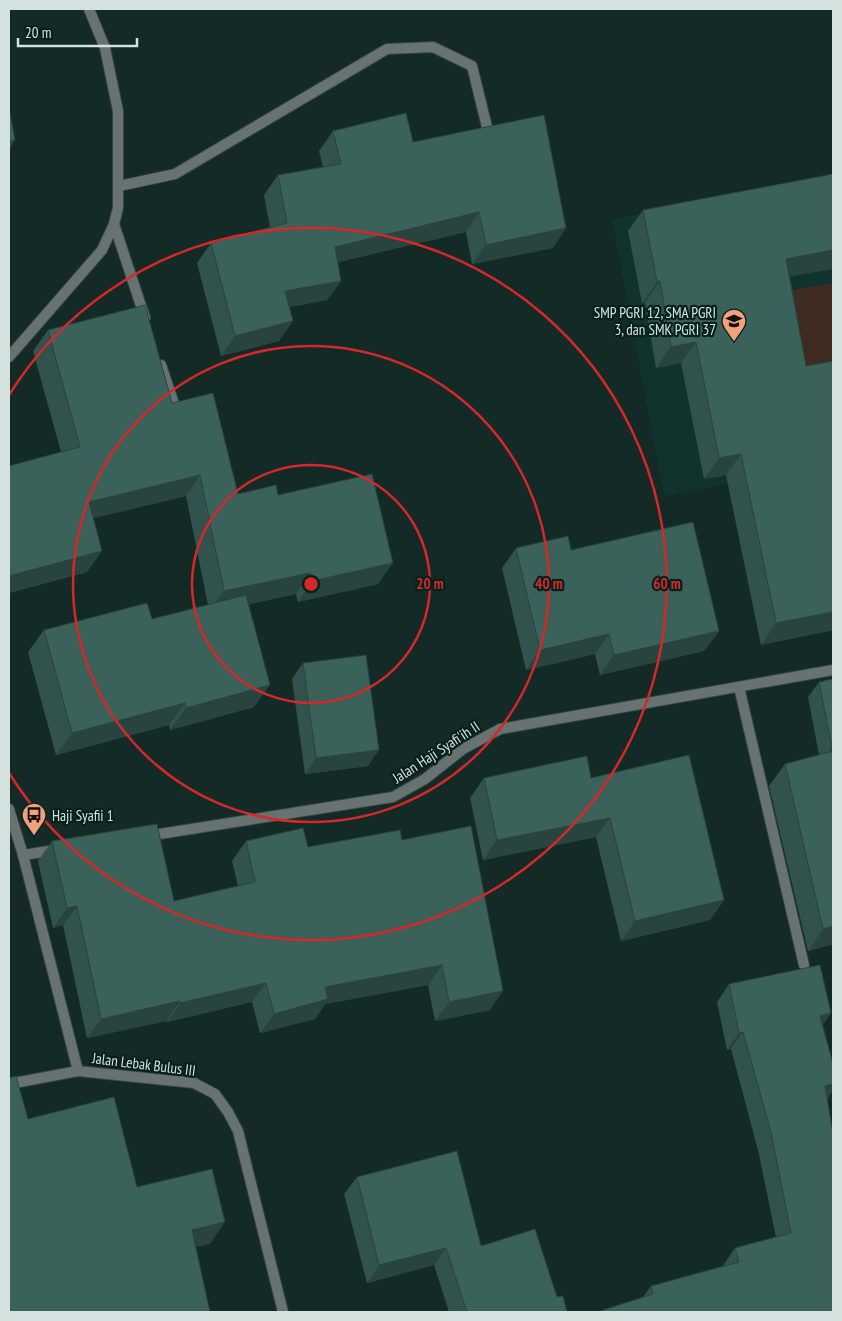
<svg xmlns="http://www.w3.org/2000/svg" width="842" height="1321" font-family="'PT Sans Narrow',sans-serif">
<rect width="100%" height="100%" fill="#132a27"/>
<path fill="#11332e" d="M 833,178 L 833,465 L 664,496 L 612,219 Z"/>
<path fill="#402b21" d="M 833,283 L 833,363 L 804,368 L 790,291 Z"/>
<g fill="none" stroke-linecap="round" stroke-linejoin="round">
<defs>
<path id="minor" d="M 119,186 L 175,174 L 387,49 L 433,47 L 472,66 L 487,127
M 114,224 L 145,318
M 161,365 L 176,410
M 739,687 L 804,965
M 147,836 L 393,797 L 425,779 L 463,749 L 500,729 L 833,670
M 23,855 L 56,850"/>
<path id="tertiary" d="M 9,357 L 102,250 L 114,224 L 118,208 L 118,111 L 105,48 L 89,9
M 9,809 L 23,855 L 78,1071
M 9,1084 L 78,1071 L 194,1083 L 215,1094 L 228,1112 L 238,1131 L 283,1312"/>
</defs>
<use href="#minor" stroke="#324744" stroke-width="12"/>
<use href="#tertiary" stroke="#324744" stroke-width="12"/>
<use href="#minor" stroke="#687371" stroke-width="10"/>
<use href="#tertiary" stroke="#687371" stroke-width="10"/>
</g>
<path fill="#32534d" d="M 333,131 L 413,142 L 553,248 L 472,264 L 466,232 L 338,262 L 341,281 L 327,300 L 289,307 L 279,341 L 221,356 L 197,263 L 211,243 L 270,227 L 264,195 L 278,175 L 323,167 L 319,151 Z
M 643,210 L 790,277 L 806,366 L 833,361 L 833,630 L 761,645 L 726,475 L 704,479 L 681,363 L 656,368 L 645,303 L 642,303 L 628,231 Z
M 48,330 L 172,403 L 238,494 L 278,495 L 378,584 L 298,602 L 296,594 L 249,604 L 254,707 L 170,730 L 169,725 L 56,755 L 28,652 L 44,630 L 152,619 L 208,605 L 186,496 L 93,518 L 87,572 L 9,593 L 9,466 L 61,452 L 33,351 Z
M 516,548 L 571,550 L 719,631 L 704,651 L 600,675 L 595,654 L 526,670 L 502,568 Z
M 303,663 L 368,766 L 305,774 L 292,679 Z
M 833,679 L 833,944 L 808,951 L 769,786 L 785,764 L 819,755 L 808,697 L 819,682 Z
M 484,778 L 591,778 L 724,900 L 710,920 L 621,941 L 596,837 L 483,860 L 470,798 Z
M 402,840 L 490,1010 L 435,1021 L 428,985 L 325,1004 L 315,1019 L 260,1033 L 252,1002 L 167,1022 L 166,1021 L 87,1038 L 63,925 L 53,928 L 38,861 L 52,841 L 174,901 L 238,886 L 232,861 L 246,841 L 308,847 Z
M 729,984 L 823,1025 L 833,1064 L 833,1090 L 827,1099 L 833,1312 L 643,1297 L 651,1286 L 723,1266 L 735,1248 L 776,1237 L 758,1150 L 731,1049 L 727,1050 L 717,1002 Z
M 357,1177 L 481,1246 L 557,1297 L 567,1312 L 449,1312 L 434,1265 L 367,1283 L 344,1194 Z"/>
<path fill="#29443f" d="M 15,140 L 9,150 L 9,142 Z
M 479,212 L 466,232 L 321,266 L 335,247 Z
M 566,228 L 553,248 L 472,264 L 486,245 Z
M 833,250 L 833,269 L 771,280 L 786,259 Z
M 341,281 L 327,300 L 271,311 L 285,291 Z
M 660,281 L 645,303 L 642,303 L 657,282 Z
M 293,321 L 279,341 L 221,356 L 235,336 Z
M 696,342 L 681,363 L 656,368 L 671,347 Z
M 741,454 L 726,475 L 704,479 L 719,458 Z
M 200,475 L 186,496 L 74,523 L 89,502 Z
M 102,551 L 87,572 L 9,593 L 9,576 Z
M 393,563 L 378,584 L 298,602 L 312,581 Z
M 310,573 L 296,594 L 209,612 L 224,591 Z
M 833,612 L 833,630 L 761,645 L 776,623 Z
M 719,631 L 704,651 L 600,675 L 614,655 Z
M 609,634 L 595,654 L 526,670 L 540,650 Z
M 270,685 L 254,707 L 170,730 L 186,708 Z
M 185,703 L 169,725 L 56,755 L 72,733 Z
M 833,746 L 833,760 L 821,763 L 832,747 Z
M 379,750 L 368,766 L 305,774 L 316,758 Z
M 610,818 L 596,837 L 483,860 L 497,840 Z
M 724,900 L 710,920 L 621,941 L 635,921 Z
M 77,906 L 63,925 L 53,928 L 67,908 Z
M 833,926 L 833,944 L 808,951 L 823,929 Z
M 442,965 L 428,985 L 325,1004 L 315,1019 L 260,1033 L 274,1014 L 325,987 Z
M 266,983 L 252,1002 L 167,1022 L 180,1003 Z
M 503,991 L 490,1010 L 435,1021 L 449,1002 Z
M 180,1001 L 166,1021 L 87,1038 L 101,1019 Z
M 831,1013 L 819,1031 L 820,1016 Z
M 743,1032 L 731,1049 L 727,1050 L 739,1033 Z
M 833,1084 L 833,1090 L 826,1100 L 825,1086 Z
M 225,1222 L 210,1244 L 177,1251 L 192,1230 Z
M 446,1248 L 434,1265 L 367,1283 L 379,1265 Z"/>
<path fill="#3a615a" stroke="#29443f" d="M 9,107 L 15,140 L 9,142 Z
M 406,113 L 413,142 L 544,115 L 566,228 L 486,245 L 479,212 L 335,247 L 341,281 L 285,291 L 293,321 L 235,336 L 211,243 L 287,223 L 278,175 L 341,164 L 333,131 Z
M 833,174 L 833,250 L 786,259 L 806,366 L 833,361 L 833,612 L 776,623 L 741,454 L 719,458 L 696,342 L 671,347 L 660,281 L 657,282 L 643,210 Z
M 145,305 L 172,403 L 213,393 L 238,494 L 276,485 L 278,495 L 372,474 L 393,563 L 312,581 L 310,573 L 224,591 L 200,475 L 89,502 L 102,551 L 9,576 L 9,466 L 80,447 L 48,330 Z
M 693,522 L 719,631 L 614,655 L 609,634 L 540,650 L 516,548 L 568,536 L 571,550 Z
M 246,595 L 270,685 L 186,708 L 185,703 L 72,733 L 44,630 L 147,603 L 152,619 Z
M 366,655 L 379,750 L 316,758 L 303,663 Z
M 833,679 L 833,746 L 832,747 L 819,682 Z
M 833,751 L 833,926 L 823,929 L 785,764 Z
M 689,755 L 724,900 L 635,921 L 610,818 L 497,840 L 484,778 L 587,756 L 591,778 Z
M 157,824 L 174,901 L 255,882 L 246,841 L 303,828 L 308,847 L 400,830 L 402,840 L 471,826 L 503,991 L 449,1002 L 442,965 L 325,987 L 328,999 L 274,1014 L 266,983 L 180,1003 L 180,1001 L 101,1019 L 77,906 L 67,908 L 52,841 Z
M 820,965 L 831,1013 L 820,1016 L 833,1064 L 833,1084 L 825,1086 L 833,1134 L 833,1312 L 597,1312 L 653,1294 L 651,1286 L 739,1262 L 735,1248 L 791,1233 L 771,1132 L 743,1032 L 739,1033 L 729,984 Z
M 16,1076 L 28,1119 L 114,1097 L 137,1187 L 212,1169 L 225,1222 L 192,1230 L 210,1312 L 9,1312 L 9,1078 Z
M 457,1151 L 481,1246 L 535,1229 L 557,1297 L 563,1296 L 567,1312 L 467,1312 L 446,1248 L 379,1265 L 357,1177 Z"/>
<g fill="none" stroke="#d62828" stroke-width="2.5">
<circle cx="311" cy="584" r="119"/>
<circle cx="311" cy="584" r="238"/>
<path d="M9 395A356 356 0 1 1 9 773"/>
</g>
<defs>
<symbol id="school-pin" viewBox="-11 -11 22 30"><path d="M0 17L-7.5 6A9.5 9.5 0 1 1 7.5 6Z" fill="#f1a17c" stroke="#09211d"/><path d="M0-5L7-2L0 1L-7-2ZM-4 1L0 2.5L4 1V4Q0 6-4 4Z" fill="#111"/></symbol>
<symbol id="bus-pin" viewBox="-11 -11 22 30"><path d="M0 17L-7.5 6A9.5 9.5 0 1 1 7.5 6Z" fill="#f1a17c" stroke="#09211d"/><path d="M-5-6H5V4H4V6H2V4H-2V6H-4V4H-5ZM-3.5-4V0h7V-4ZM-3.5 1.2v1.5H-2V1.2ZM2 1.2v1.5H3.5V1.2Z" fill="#111"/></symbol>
</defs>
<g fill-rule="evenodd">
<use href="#school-pin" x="720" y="307" width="28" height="38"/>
<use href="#bus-pin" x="20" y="801" width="28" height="38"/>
</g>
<g text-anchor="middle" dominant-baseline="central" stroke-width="4.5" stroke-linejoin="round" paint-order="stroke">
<g font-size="15" fill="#d4e2df" stroke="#09211d" text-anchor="end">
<text x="716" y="312">SMP PGRI 12, SMA PGRI<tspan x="716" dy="17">3, dan SMK PGRI 37</tspan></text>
<text x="52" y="815" text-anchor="start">Haji Syafii 1</text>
</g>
<g font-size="15" fill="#d4e2df" stroke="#09211d">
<text transform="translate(436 752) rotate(-33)">Jalan Haji Syafi'ih II</text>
<text transform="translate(144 1064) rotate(7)">Jalan Lebak Bulus III</text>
</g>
</g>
<circle cx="311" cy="584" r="8" fill="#d62828" stroke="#09211d" stroke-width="2.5"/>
<g font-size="15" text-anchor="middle" font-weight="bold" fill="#d62828" stroke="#09211d" stroke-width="4.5" stroke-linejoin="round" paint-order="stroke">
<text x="430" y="589">20 m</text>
<text x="549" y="589">40 m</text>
<text x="667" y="589">60 m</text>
</g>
<rect width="842" height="1321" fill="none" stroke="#d4e2df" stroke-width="20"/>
<path d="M18 38v8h119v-8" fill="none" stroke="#d4e2df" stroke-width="2.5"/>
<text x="25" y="38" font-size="15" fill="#d4e2df" stroke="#09211d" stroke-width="4" paint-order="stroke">20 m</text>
</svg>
